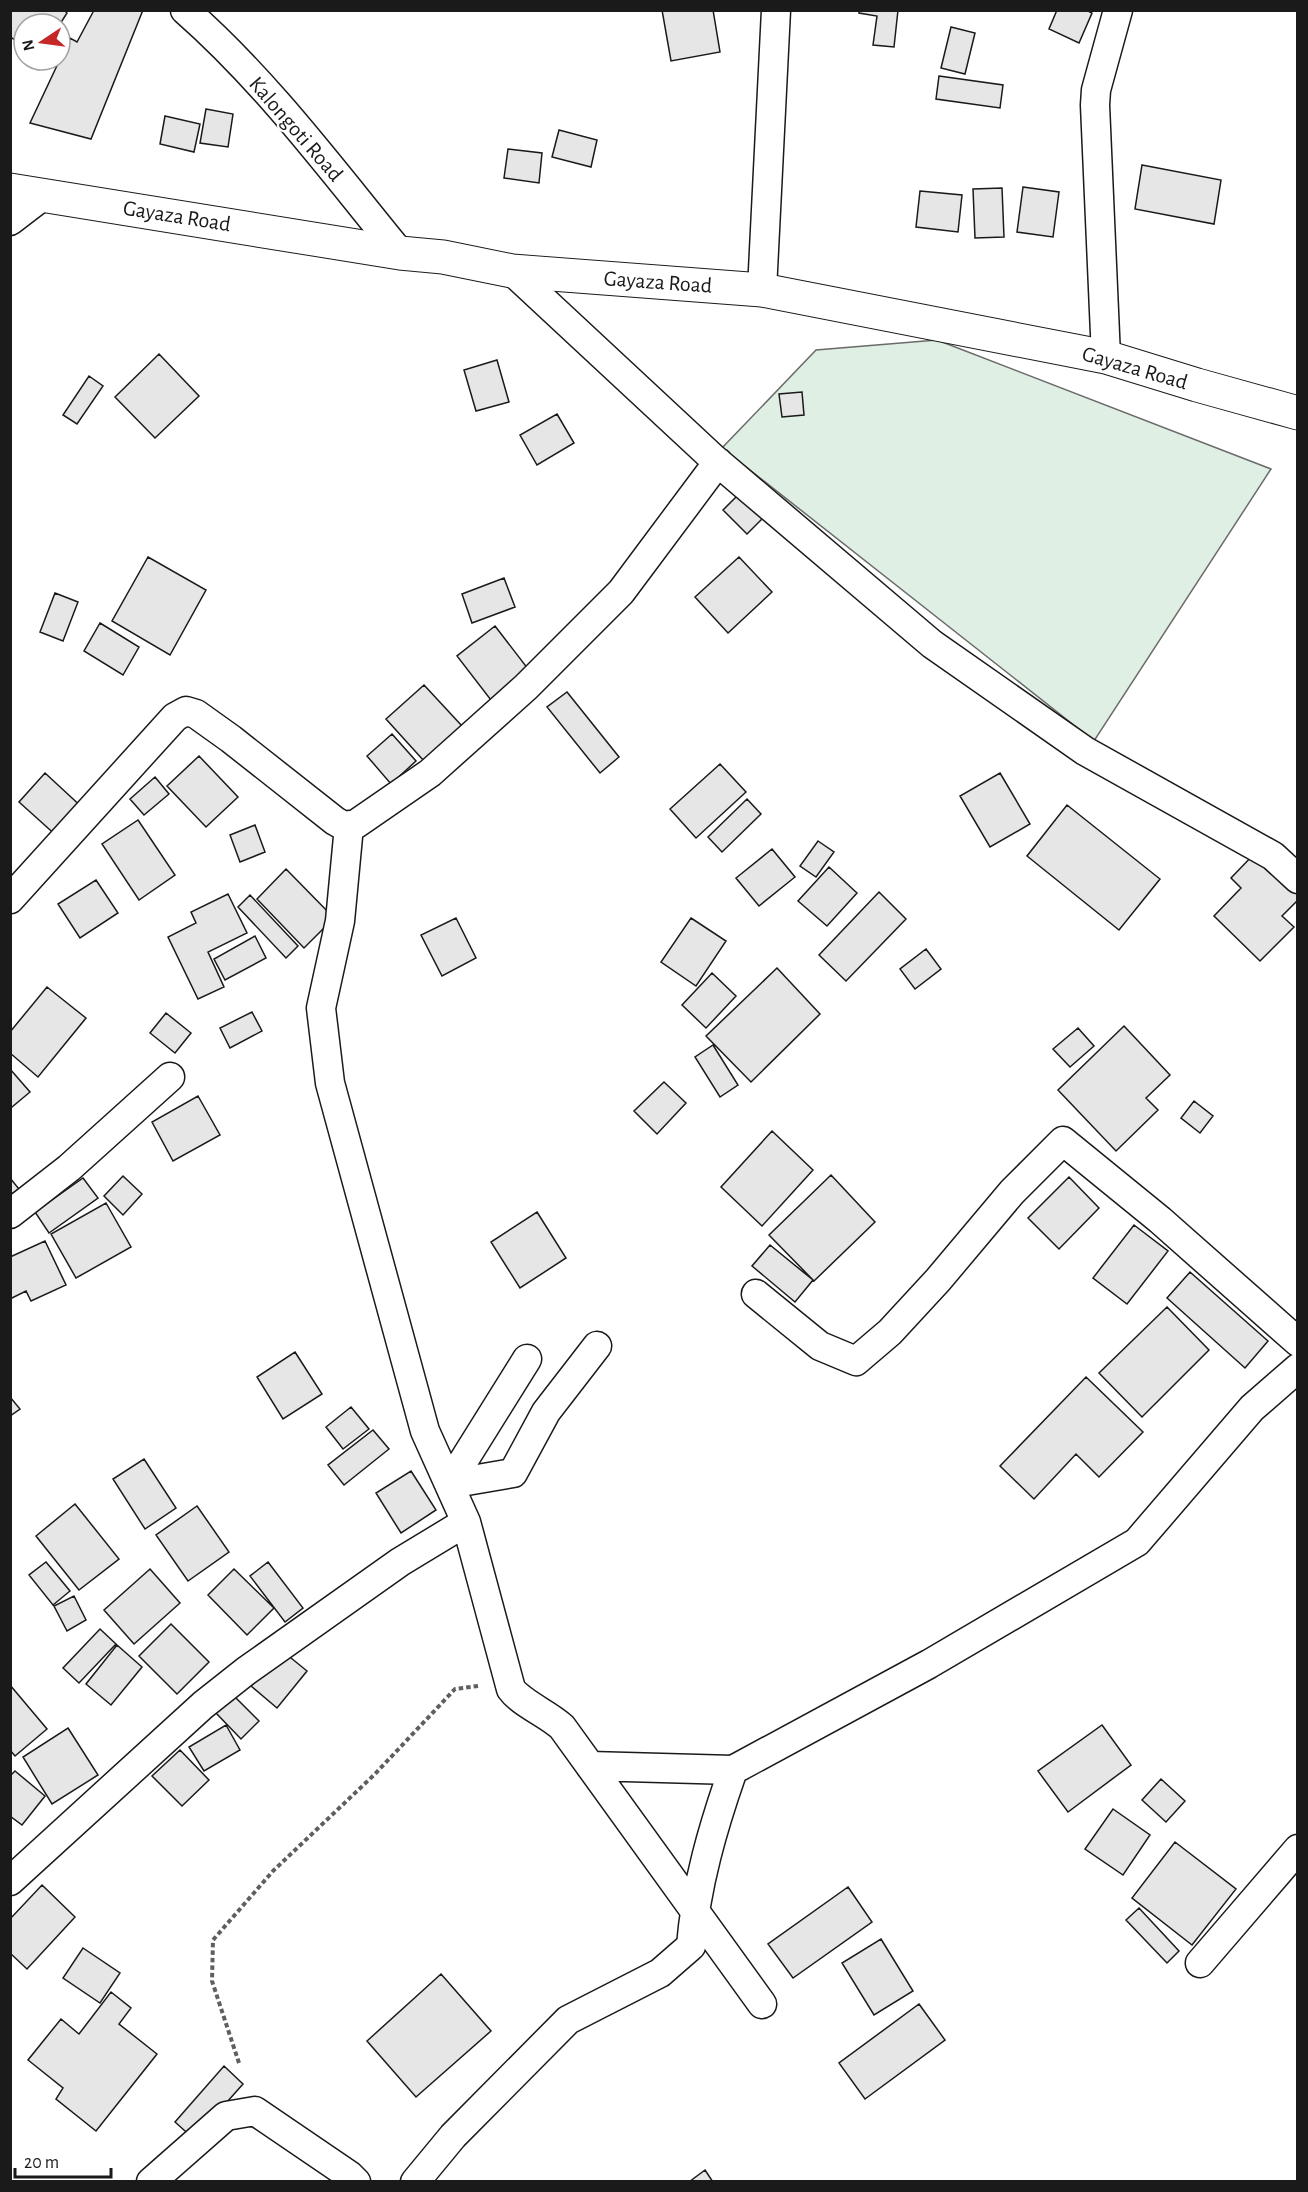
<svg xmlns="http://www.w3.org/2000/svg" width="1308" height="2192" font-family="'Alegreya Sans',sans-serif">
<rect width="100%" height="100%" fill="#fff"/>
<path fill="#e0efe3" stroke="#6a6a6a" stroke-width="1.5" d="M 937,340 L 1271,469 L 1094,741 L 722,448 L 816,350 Z"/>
<path fill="#e6e6e6" stroke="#1a1a1a" stroke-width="1.5" d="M 10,10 L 64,10 L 67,13 L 60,24 L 24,24 L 24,45 L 10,37 Z
M 90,10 L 143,10 L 91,139 L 30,123 L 70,38 L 77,42 L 93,12 Z
M 662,10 L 713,10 L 720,52 L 671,61 Z
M 859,10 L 898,10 L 894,47 L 873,45 L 877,16 L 859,13 Z
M 1057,10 L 1086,10 L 1092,13 L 1079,43 L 1049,29 Z
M 951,27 L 975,33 L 965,74 L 941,68 Z
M 939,76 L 1003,85 L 1000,108 L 936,99 Z
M 206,109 L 233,114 L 228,147 L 200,143 Z
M 165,116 L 200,124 L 194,152 L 160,144 Z
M 559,130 L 597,140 L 591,167 L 552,157 Z
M 508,149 L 542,153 L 539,183 L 504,178 Z
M 1142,165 L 1221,180 L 1214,224 L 1135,209 Z
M 1023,187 L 1059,192 L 1053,237 L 1017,232 Z
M 1002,188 L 1004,237 L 975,238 L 973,189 Z
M 920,191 L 962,195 L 958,232 L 916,227 Z
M 159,354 L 199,396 L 155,438 L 115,397 Z
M 497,360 L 509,402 L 476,411 L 464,370 Z
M 89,376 L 103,386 L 77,424 L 63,415 Z
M 802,392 L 804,415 L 782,417 L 779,394 Z
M 557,414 L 574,443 L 537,465 L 520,435 Z
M 742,491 L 766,515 L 747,534 L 723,510 Z
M 148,557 L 206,590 L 170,655 L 112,621 Z
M 739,557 L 772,592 L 728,633 L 695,597 Z
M 504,578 L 515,607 L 472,623 L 462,594 Z
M 55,593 L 78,602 L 63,641 L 40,632 Z
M 100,623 L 139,647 L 123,675 L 84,651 Z
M 495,626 L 532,674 L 494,704 L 457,656 Z
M 424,685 L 462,726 L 424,761 L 386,719 Z
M 567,692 L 619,757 L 600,773 L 547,707 Z
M 392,734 L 416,761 L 391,784 L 367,756 Z
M 199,756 L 238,797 L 206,827 L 167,786 Z
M 720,764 L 746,792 L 696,838 L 670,809 Z
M 45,773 L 85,810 L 59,838 L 19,802 Z
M 1000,773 L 1030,824 L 990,847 L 960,796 Z
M 155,777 L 169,794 L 144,815 L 130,799 Z
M 747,799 L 761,814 L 722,852 L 708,837 Z
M 1067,805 L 1160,879 L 1119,930 L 1027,856 Z
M 138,820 L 175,875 L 139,900 L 102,844 Z
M 255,825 L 265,852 L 240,862 L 230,835 Z
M 818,841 L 834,852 L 816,877 L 800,866 Z
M 772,849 L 795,877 L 759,906 L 736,878 Z
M 1255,853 L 1298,894 L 1298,900 L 1282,916 L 1294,927 L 1260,961 L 1214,916 L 1241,888 L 1231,878 Z
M 829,867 L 857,893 L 827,926 L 798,901 Z
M 286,869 L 334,918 L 304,948 L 257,899 Z
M 96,880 L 118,913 L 80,938 L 58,904 Z
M 879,892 L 906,919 L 846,981 L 819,955 Z
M 228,894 L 247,933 L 208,952 L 224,987 L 198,999 L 168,937 L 196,923 L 191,912 Z
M 250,895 L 298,946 L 286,958 L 238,907 Z
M 456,918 L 476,958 L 442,976 L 421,935 Z
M 691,918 L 726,941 L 696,986 L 661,962 Z
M 255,936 L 266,958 L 225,980 L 214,959 Z
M 926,949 L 941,969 L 915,989 L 900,969 Z
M 777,968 L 820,1014 L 751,1082 L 706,1036 Z
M 712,973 L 736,996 L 706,1028 L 682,1005 Z
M 47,987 L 86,1018 L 38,1077 L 10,1053 L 10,1032 Z
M 252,1012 L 262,1031 L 230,1048 L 220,1028 Z
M 166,1013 L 191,1033 L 175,1053 L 150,1033 Z
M 1124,1026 L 1170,1075 L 1146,1098 L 1158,1110 L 1116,1151 L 1058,1090 Z
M 1078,1028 L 1094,1046 L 1070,1067 L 1053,1049 Z
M 713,1045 L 738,1085 L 720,1097 L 695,1057 Z
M 10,1069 L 30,1092 L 12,1107 L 10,1105 Z
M 664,1082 L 686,1103 L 657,1134 L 634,1111 Z
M 198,1096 L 220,1135 L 173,1161 L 152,1122 Z
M 1194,1101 L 1213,1116 L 1200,1133 L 1181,1118 Z
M 772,1131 L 813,1170 L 762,1226 L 721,1187 Z
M 831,1175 L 875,1222 L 814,1281 L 769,1235 Z
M 123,1176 L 142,1194 L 123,1215 L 104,1196 Z
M 1069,1177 L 1099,1208 L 1059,1249 L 1028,1218 Z
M 10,1178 L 19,1189 L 10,1195 Z
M 83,1178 L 98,1198 L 49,1233 L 35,1212 Z
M 106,1203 L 131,1247 L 76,1278 L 51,1234 Z
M 537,1212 L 566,1258 L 520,1288 L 491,1242 Z
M 1134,1225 L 1168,1251 L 1127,1304 L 1093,1278 Z
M 45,1241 L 66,1285 L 31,1301 L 26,1291 L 10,1299 L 10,1257 Z
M 770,1245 L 813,1280 L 795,1302 L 752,1266 Z
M 1190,1272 L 1268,1341 L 1245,1368 L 1167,1298 Z
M 1167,1307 L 1209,1350 L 1142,1417 L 1099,1373 Z
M 295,1352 L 322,1394 L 283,1419 L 257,1377 Z
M 1086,1377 L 1143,1432 L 1099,1477 L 1076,1454 L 1034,1499 L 1000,1466 Z
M 10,1397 L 20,1409 L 10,1416 Z
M 351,1407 L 369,1429 L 343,1449 L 326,1427 Z
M 373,1430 L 389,1449 L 344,1485 L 328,1465 Z
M 144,1459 L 176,1508 L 145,1529 L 113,1479 Z
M 411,1471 L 436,1510 L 401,1533 L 376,1493 Z
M 75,1504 L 119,1559 L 79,1590 L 36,1536 Z
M 197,1506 L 229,1552 L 188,1581 L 156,1535 Z
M 46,1562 L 70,1591 L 53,1605 L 29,1575 Z
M 268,1562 L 303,1608 L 285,1622 L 250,1576 Z
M 150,1569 L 180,1603 L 134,1644 L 104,1610 Z
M 234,1569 L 274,1608 L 247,1635 L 208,1595 Z
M 74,1596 L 86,1620 L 67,1631 L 54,1606 Z
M 171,1624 L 209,1662 L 177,1694 L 139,1656 Z
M 100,1629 L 116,1644 L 79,1683 L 63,1668 Z
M 117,1645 L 142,1667 L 111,1705 L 86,1684 Z
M 280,1649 L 307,1671 L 277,1708 L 251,1686 Z
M 10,1685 L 47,1729 L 15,1756 L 10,1750 Z
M 234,1696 L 259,1721 L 241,1739 L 216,1713 Z
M 226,1725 L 240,1750 L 204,1771 L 189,1747 Z
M 1102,1725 L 1131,1765 L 1068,1812 L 1038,1771 Z
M 68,1728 L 98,1775 L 52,1804 L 23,1757 Z
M 180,1750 L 209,1780 L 182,1806 L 152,1776 Z
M 15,1771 L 45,1796 L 22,1825 L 10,1816 L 10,1776 Z
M 1161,1779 L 1185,1801 L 1166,1822 L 1142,1800 Z
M 1113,1809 L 1150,1835 L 1123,1875 L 1085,1849 Z
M 1175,1842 L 1236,1889 L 1192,1945 L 1132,1898 Z
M 42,1885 L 75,1917 L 27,1969 L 10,1953 L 10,1919 Z
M 848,1887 L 872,1922 L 793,1978 L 768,1944 Z
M 1139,1908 L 1179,1951 L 1167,1963 L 1126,1920 Z
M 881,1939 L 913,1991 L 874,2015 L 842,1963 Z
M 83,1948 L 120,1973 L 100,2003 L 63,1978 Z
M 441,1974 L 491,2031 L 416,2097 L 367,2041 Z
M 111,1992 L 131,2008 L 119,2024 L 157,2054 L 96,2131 L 56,2099 L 63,2088 L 28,2060 L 61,2019 L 79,2034 Z
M 919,2004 L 945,2040 L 865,2099 L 839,2063 Z
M 224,2066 L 243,2084 L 194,2139 L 175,2122 Z
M 705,2170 L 713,2182 L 689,2182 Z"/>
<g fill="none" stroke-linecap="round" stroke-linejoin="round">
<defs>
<path id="minor" d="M 185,10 C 266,81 332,170 400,253
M 10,221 L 44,195
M 512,271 L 714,459 L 932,644 L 1085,751 L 1273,856 L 1298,879
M 762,290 L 776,10
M 1106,357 L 1095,105 L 1096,90 L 1118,10
M 349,826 L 340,921 L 321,1008 L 330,1083 L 425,1431 L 466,1522 L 511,1689 C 521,1703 548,1714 562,1727 L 762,2004
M 10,899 L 175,717 L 186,711 L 196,714 L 231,739 L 335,821 L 344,826 L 356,824 L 430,773 L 526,687 L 621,592 L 718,462
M 10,1214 L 69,1168 L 170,1077
M 756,1294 L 820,1346 L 856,1361 L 890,1332 L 938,1280 L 1012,1192 L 1063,1141 L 1160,1220 L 1298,1342
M 527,1359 L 449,1484 L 513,1473 L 546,1412 L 597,1346
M 590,1766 L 733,1770 L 929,1664 L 1137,1542 L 1252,1408 L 1298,1368
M 10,1881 L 203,1705 L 246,1671 L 400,1562 L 466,1522
M 1200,1963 L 1298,1849
M 151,2182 L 226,2116 L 255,2111 L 349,2175 L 356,2182
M 415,2182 L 453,2136 L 568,2020 L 660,1973 L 691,1946 C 696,1885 713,1827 733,1770"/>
<path id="primary" d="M 10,190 L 400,253 L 443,257 L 512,271 L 762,290 L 1106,357 L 1197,385 L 1298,413"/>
</defs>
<use href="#minor" stroke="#1a1a1a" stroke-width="31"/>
<use href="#primary" stroke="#1a1a1a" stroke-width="35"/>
<path stroke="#5f5f5f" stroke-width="4" stroke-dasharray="4.5 3" stroke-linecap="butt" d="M 239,2063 L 212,1981 L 213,1940 L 273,1871 L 375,1774 L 455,1689 L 478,1686"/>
<use href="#minor" stroke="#fff" stroke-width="28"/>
<use href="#primary" stroke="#fff" stroke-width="33"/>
</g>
<g text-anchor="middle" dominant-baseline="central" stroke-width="4.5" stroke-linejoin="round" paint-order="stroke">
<g font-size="22" fill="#1a1a1a" stroke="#fff">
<text transform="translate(296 129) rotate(49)">Kalongoti Road</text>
<text transform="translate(177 216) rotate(9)">Gayaza Road</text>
<text transform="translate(658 282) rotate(4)">Gayaza Road</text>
<text transform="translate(1135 368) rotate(16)">Gayaza Road</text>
</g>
</g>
<rect width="1308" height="2192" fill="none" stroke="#1a1a1a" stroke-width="24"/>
<g transform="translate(42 42) rotate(257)"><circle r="28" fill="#ffffff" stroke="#a3a3a3" stroke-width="1.5"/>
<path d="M0-4.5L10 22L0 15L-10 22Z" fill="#c62828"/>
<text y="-9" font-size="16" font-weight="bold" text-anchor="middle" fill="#1a1a1a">N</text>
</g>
<path d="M15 2168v9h96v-9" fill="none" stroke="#1a1a1a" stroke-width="3"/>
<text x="24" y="2168" font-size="18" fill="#1a1a1a" stroke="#ffffff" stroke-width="4.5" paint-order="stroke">20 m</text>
</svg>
